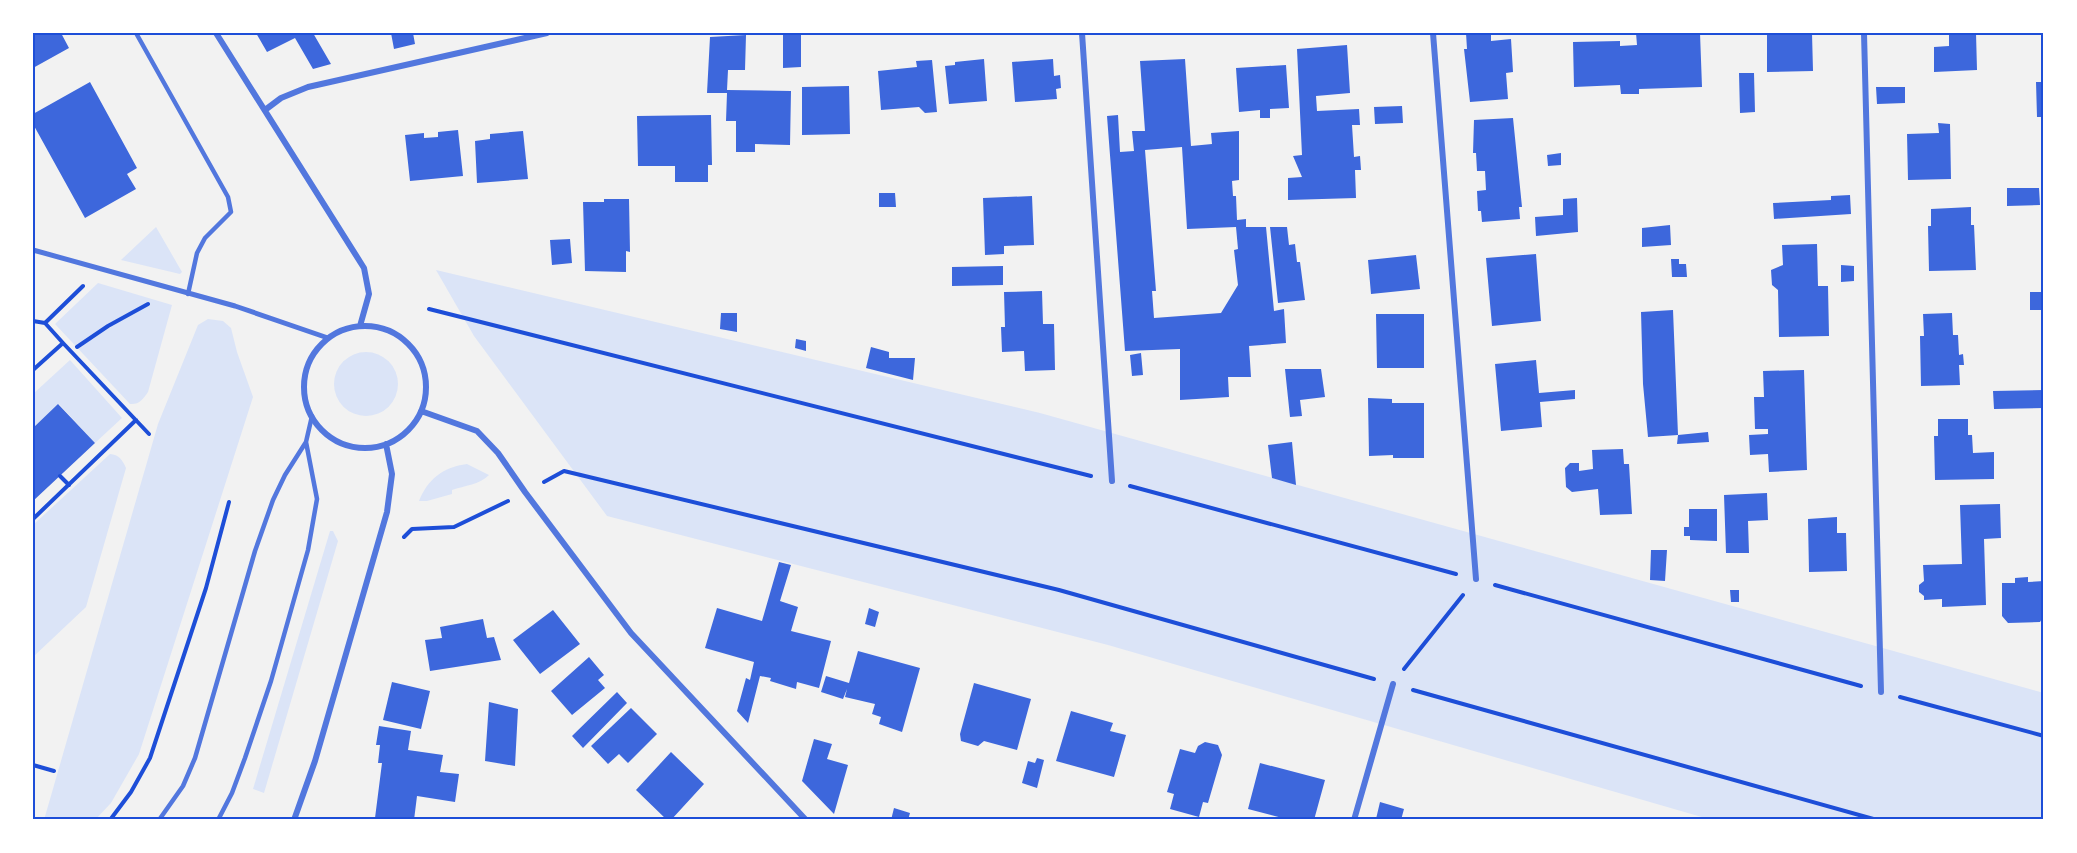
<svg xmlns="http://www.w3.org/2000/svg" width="2077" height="853" font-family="Ubuntu,sans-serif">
<rect width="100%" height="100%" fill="#f2f2f2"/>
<path fill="#dbe4f7" d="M 156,227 L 182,272 L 180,274 L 121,260 Z
M 436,270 L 1040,413 L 2044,693 L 2044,820 L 1712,820 L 1108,645 L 607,516 L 474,336 Z
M 98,283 L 172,305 L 148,392 C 143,399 139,405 130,404 L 55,324 Z
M 208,319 L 223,321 L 231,328 L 237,352 L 253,397 L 139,754 L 111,803 L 95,820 L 44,820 L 158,424 L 198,325 Z
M334 384a32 32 0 1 1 64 0a32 32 0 1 1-64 0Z
M 70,360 L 122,418 L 95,443 L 59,404 L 33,428 L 33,394 Z
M 110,454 C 119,455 122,459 126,468 L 86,607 L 33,657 L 33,525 Z
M 467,464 L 489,475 C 481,484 464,486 452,490 L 452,494 L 427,501 L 419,501 C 428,479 443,467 467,464 Z
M 330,531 L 333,531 L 338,541 L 264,793 L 253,789 Z"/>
<path fill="#3d67dc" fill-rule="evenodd" d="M 33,33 L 61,33 L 69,48 L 33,68 Z
M 256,33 L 313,33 L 331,64 L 313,69 L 295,38 L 267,52 Z
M 391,33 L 413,33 L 415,44 L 394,49 Z
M 1466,33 L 1491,33 L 1491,41 L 1511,39 L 1513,72 L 1506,73 L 1508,99 L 1470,102 L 1464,49 L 1467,49 Z
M 1636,33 L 1700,33 L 1702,87 L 1639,89 L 1639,94 L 1621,94 L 1620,85 L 1574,87 L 1573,42 L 1620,41 L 1620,46 L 1637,45 Z
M 1767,33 L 1812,33 L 1813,71 L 1767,72 Z
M 1949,33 L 1976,33 L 1977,70 L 1934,72 L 1934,47 L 1949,46 Z
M 783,34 L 801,34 L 801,67 L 783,68 Z
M 746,35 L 745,70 L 728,70 L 727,90 L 791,91 L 790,145 L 755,144 L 755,152 L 736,152 L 736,121 L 726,121 L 727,93 L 707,93 L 710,37 Z
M 1347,45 L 1350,93 L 1316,96 L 1317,111 L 1359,109 L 1360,125 L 1352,125 L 1354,157 L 1360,156 L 1361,170 L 1355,170 L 1356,198 L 1288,200 L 1288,178 L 1302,177 L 1293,156 L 1302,155 L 1297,49 Z
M 984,59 L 987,101 L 949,104 L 945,66 L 955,65 L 955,62 Z
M 1053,59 L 1054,76 L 1060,75 L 1061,88 L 1056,89 L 1057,99 L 1015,102 L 1012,62 Z
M 1185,59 L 1191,146 L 1212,144 L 1211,133 L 1239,131 L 1239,180 L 1232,181 L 1233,196 L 1236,196 L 1237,220 L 1246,219 L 1246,227 L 1266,227 L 1274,311 L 1284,309 L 1286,343 L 1249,346 L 1251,377 L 1228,377 L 1229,397 L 1180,400 L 1180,349 L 1125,351 L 1107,116 L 1118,115 L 1120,152 L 1134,151 L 1132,131 L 1145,131 L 1140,61 ZM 1182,147 L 1187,229 L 1236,227 L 1238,249 L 1234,250 L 1238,285 L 1221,313 L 1154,318 L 1152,291 L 1156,291 L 1145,150 Z
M 932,60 L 937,112 L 925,113 L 919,107 L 881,110 L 878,71 L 917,67 L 916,61 Z
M 1286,65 L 1289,108 L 1270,109 L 1270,118 L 1260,118 L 1260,110 L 1239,112 L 1236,68 Z
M 1739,73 L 1754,73 L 1755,112 L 1740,113 Z
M 90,82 L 137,168 L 127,174 L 136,189 L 85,218 L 33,124 L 33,114 Z
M 2036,82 L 2044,82 L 2044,117 L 2037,117 Z
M 849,86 L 850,134 L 802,135 L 802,87 Z
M 1876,87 L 1905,87 L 1905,103 L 1877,104 Z
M 1402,106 L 1403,123 L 1375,124 L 1374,107 Z
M 711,115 L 712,165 L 708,165 L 708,182 L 675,182 L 675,166 L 638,166 L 637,116 Z
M 1513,118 L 1522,207 L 1519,207 L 1520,219 L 1482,222 L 1481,211 L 1478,211 L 1477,191 L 1486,190 L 1485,171 L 1477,171 L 1476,153 L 1473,153 L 1474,120 Z
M 1938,123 L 1950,124 L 1951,179 L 1908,180 L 1907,134 L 1939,133 Z
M 458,130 L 463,176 L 410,181 L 405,135 L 424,133 L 424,138 L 438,137 L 438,132 Z
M 523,131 L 528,179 L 477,183 L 475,141 L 490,139 L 490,134 Z
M 1561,153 L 1561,165 L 1548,166 L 1547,155 Z
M 2007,188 L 2039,188 L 2040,205 L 2007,206 Z
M 879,193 L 895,193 L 896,207 L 879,207 Z
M 1850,195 L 1851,214 L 1774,219 L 1773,203 L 1831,200 L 1831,196 Z
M 1032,196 L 1034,245 L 1004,246 L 1004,254 L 985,255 L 983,198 Z
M 1577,198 L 1578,232 L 1536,236 L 1535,217 L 1563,215 L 1563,199 Z
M 604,199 L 629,199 L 630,252 L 626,251 L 626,272 L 585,271 L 583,202 L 604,202 Z
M 1971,207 L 1971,225 L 1974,225 L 1976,270 L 1929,271 L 1928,226 L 1931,226 L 1931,209 Z
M 1670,225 L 1671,245 L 1642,247 L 1642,228 Z
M 1270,227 L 1287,227 L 1289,245 L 1295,244 L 1297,262 L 1300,262 L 1305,300 L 1278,303 Z
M 570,239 L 572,263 L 552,265 L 550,240 Z
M 1817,244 L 1818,286 L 1828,286 L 1829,336 L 1779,337 L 1778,290 L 1772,285 L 1771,270 L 1783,265 L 1782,245 Z
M 1536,254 L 1541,321 L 1492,326 L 1486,258 Z
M 1416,255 L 1420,289 L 1371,294 L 1368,260 Z
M 1671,259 L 1679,259 L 1679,264 L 1686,264 L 1687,277 L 1672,277 Z
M 1841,265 L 1854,266 L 1854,281 L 1841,282 Z
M 1003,266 L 1003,285 L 952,286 L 952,267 Z
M 1042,291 L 1043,324 L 1054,324 L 1055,370 L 1025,371 L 1024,351 L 1002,352 L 1001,327 L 1005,327 L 1004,292 Z
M 2030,292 L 2044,292 L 2044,310 L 2030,310 Z
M 1673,310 L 1678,435 L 1648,437 L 1643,384 L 1641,312 Z
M 721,313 L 737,313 L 737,332 L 720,329 Z
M 1952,313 L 1953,335 L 1958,335 L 1959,355 L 1963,354 L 1964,365 L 1959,365 L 1960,385 L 1921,386 L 1920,336 L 1924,336 L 1923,314 Z
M 1376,314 L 1424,314 L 1424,368 L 1377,368 Z
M 796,339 L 806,341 L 806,351 L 795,348 Z
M 871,347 L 889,352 L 889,358 L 915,358 L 913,380 L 866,368 Z
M 1141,353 L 1143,375 L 1132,376 L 1130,355 Z
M 1536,360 L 1539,393 L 1575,390 L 1575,399 L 1540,402 L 1542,427 L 1501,431 L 1495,364 Z
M 1285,369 L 1321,369 L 1325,397 L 1300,400 L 1302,416 L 1290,417 Z
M 1804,370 L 1807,470 L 1769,472 L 1768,454 L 1750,455 L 1749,435 L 1768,434 L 1768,429 L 1755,429 L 1754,397 L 1764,397 L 1763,371 Z
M 2044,390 L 2044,408 L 1994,409 L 1993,391 Z
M 1368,398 L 1392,399 L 1392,403 L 1424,403 L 1424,458 L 1393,458 L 1393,455 L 1369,456 Z
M 58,404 L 95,443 L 33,501 L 33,428 Z
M 1938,419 L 1968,419 L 1968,435 L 1972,435 L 1973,453 L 1994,452 L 1994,479 L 1935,480 L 1934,436 L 1938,436 Z
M 1708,432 L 1709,442 L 1677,444 L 1678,435 Z
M 1292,442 L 1296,485 L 1272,478 L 1268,445 Z
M 1623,449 L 1624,464 L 1629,464 L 1632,514 L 1600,515 L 1598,489 L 1572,492 L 1566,487 L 1565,468 L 1570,463 L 1579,463 L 1579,471 L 1593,469 L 1592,450 Z
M 1767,493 L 1768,520 L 1748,521 L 1749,553 L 1726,553 L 1724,495 Z
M 2000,504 L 2001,538 L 1984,539 L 1986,605 L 1942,607 L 1942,599 L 1924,600 L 1924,596 L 1919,592 L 1919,585 L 1924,581 L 1923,565 L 1962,564 L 1960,505 Z
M 1689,509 L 1717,509 L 1717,541 L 1690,540 L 1690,536 L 1684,536 L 1684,527 L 1689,527 Z
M 1837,517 L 1837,533 L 1846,533 L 1847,571 L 1809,572 L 1808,519 Z
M 1651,550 L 1667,550 L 1665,581 L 1650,580 Z
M 779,562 L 791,565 L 780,601 L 798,607 L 791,631 L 831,641 L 819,688 L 797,682 L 796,689 L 770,681 L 771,678 L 760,676 L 748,723 L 737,711 L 746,678 L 750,680 L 754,662 L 705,648 L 717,608 L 762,621 Z
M 2028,577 L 2028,582 L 2044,581 L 2044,615 L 2040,622 L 2008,623 L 2002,616 L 2002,583 L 2015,583 L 2015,578 Z
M 1730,590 L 1739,590 L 1739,602 L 1731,602 Z
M 869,608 L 879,612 L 875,627 L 865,624 Z
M 553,610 L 580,644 L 540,674 L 513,640 Z
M 483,619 L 487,638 L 494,637 L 501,660 L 430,671 L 425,640 L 442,638 L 440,627 Z
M 858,651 L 920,668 L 902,732 L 879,724 L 881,717 L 872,714 L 875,704 L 845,697 L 847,689 L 843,699 L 821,692 L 826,676 L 849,683 Z
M 589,657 L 604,675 L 598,680 L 605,688 L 572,715 L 551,691 Z
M 392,682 L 430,691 L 421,729 L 383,720 Z
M 974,683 L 1031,699 L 1017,750 L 984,741 L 978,746 L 961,741 L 960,734 Z
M 617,692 L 627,703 L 583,748 L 572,736 Z
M 489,702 L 518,709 L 515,766 L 485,761 Z
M 631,708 L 657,734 L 628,763 L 619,754 L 608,764 L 591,746 Z
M 1071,711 L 1113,723 L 1110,731 L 1126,735 L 1114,777 L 1056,761 Z
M 379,726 L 411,731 L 408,750 L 443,755 L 440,772 L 459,774 L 455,802 L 417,796 L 414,820 L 375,818 L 382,763 L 378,763 L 380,745 L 376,745 Z
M 814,739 L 832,744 L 827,759 L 848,765 L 834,814 L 802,781 Z
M 1205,742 L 1218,745 L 1222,755 L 1208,803 L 1203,802 L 1199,817 L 1170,809 L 1174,794 L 1167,792 L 1180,749 L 1195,753 L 1198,746 Z
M 671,752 L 704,784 L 671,820 L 667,820 L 636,790 Z
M 1037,758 L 1044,760 L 1037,788 L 1022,783 L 1028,761 L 1035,763 Z
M 1260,763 L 1325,780 L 1314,820 L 1290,820 L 1248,809 Z
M 1380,802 L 1404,809 L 1401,820 L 1376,819 Z
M 894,808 L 910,813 L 908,820 L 891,820 Z"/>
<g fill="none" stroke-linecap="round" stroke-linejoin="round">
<path stroke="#1d4ed8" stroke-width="4" d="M 429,309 L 1091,476
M 33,321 L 45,323 L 63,343
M 45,323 L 83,286
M 77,347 L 108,326 L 148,304
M 33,370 L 63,343 L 149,434
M 60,476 L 69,485
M 544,482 L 564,471 L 1059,590 L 1374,679
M 1130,486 L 1456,574
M 33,519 L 136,420
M 404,537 L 412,529 L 454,527 L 508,501
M 1495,585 L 1861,686
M 1404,669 L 1463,595
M 1413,690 L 1877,820
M 1900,697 L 2044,736
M 33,765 L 54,771
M 110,820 L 131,792 L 150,758 L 206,588 L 229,502"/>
<path stroke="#5277de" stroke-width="4.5" d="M 136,33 L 228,197 L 231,212 L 205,238 L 197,253 L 188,294
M 159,820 L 183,786 L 195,758 L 255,551 L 273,500 L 285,475 L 306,442 L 312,416
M 218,820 L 232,793 L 245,758 L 271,681 L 308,550 L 317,499 L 306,442"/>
<path stroke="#5277de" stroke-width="5" d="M 33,250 L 235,306 L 328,338"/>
<path stroke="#5277de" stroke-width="6" d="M 216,33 L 364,268 L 369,294 L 360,326
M 1082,33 L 1112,481
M 1433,33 L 1476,579
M 1864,33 L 1881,692
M 265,110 L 281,98 L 308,87 L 547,33
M304 387a61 61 0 1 1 122 0a61 61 0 1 1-122 0Z
M 421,411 L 477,431 L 498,453 L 525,492 L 631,633 L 806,820
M 294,820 L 315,761 L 387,512 L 392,474 L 386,444
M 1354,820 L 1393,684"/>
</g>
<rect width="2077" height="853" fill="none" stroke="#ffffff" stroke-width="69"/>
<rect x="34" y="34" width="2008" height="784" fill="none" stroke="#1d4ed8" stroke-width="2"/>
</svg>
